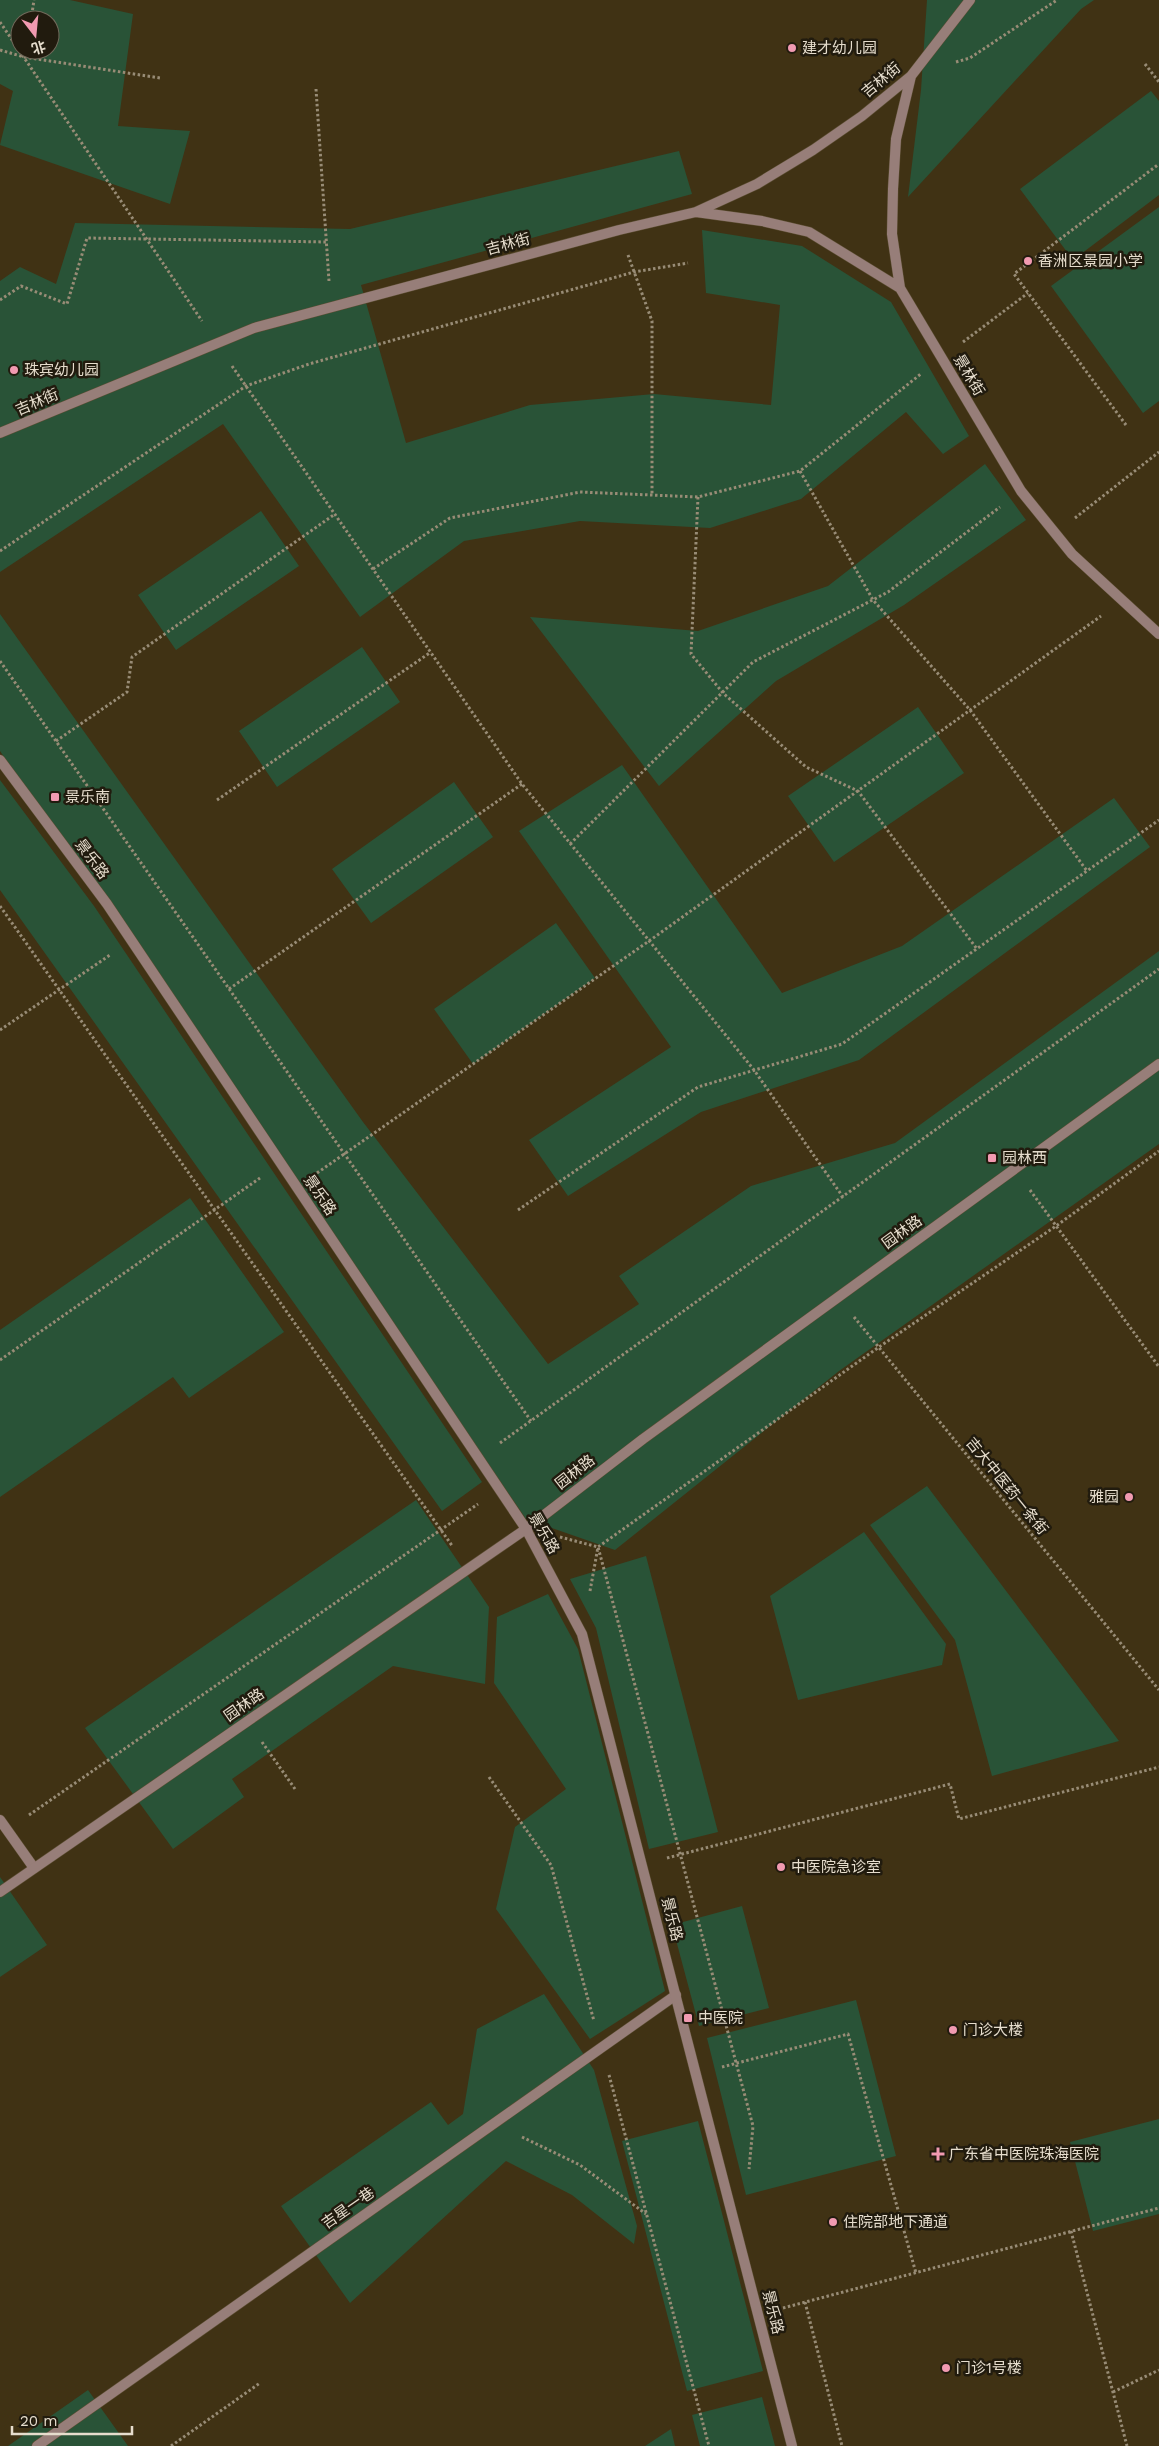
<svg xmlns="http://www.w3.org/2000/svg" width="1159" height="2446" font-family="'Work Sans','Noto Sans SC',sans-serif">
<rect width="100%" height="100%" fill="#403214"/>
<path fill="#295337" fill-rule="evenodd" d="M 0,0 L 70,0 L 133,14 L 118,126 L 190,131 L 170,204 L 0,145 L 13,91 L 0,84 ZM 20,20 L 50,20 L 50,50 L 20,50 Z
M 927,0 L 1094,0 L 1081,9 L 908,197 L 921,90 Z
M 1151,91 L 1159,101 L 1159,195 L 1073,260 L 1020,189 Z
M 679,151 L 692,194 L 361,285 L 406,443 L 530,405 L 654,394 L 771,405 L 780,305 L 706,293 L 702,230 L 802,246 L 891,302 L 969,436 L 943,454 L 906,412 L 801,499 L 710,528 L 580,521 L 464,541 L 360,617 L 223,424 L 0,572 L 0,281 L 20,267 L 56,284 L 75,223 L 350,229 Z
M 1159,207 L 1159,401 L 1143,413 L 1051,286 Z
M 985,464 L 1026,520 L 904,605 L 776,681 L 659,786 L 530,617 L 698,631 L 828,586 Z
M 261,511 L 299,566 L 176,650 L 138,595 Z
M 0,614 L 363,1122 L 548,1364 L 639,1304 L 619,1276 L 751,1186 L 895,1143 L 1159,951 L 1159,1144 L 839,1371 L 615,1550 L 526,1519 L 0,751 Z
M 362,647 L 400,702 L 277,787 L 239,731 Z
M 918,707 L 964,773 L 834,862 L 788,796 Z
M 622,765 L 782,993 L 902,946 L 1114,798 L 1150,847 L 859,1060 L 701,1112 L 568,1196 L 529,1140 L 671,1047 L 519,831 Z
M 0,780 L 94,906 L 482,1482 L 442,1511 L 0,890 Z
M 454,782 L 493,837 L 371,923 L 332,869 Z
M 556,923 L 595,978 L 473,1064 L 434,1009 Z
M 190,1198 L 284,1332 L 189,1398 L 173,1377 L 0,1497 L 0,1330 Z
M 927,1486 L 1119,1741 L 992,1776 L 955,1640 L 870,1525 Z
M 416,1500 L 489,1607 L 485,1684 L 393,1666 L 232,1779 L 244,1797 L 173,1849 L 85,1728 Z
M 864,1532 L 946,1644 L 942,1665 L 798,1700 L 770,1596 Z
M 646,1556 L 718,1832 L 649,1849 L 596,1628 L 570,1579 Z
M 548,1594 L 578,1649 L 665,1991 L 590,2039 L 496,1909 L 515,1827 L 566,1789 L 494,1683 L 497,1617 Z
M 0,1877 L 47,1945 L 0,1977 Z
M 742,1906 L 769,2008 L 699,2026 L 672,1925 Z
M 544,1994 L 594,2070 L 637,2226 L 634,2244 L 572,2195 L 506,2161 L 350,2303 L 281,2206 L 431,2102 L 448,2125 L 463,2114 L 477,2029 Z
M 856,2000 L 896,2156 L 746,2195 L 707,2038 Z
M 1159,2119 L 1159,2214 L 1093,2231 L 1070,2142 Z
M 698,2121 L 763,2371 L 687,2391 L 622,2141 Z
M 88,2390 L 128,2446 L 8,2446 Z
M 762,2397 L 775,2446 L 700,2446 L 692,2415 Z
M 671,2429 L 675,2446 L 645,2446 Z"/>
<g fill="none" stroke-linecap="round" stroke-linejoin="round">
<defs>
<path id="lane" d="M 911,76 L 896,139 L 893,189 L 892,234 L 900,288 L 1021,491 L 1072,554 L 1159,634
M 696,212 L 762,221 L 809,232 L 900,288
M 0,433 L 254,328 L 619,230 L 696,212 L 757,184 L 813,150 L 862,116 L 911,76 L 970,0
M 0,1820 L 34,1868
M 37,2446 L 676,1995"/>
<path id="street" d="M 0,760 L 107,904 L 526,1529 L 582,1634 L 792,2446
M 0,1892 L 526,1529 L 643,1439 L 1159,1064"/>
</defs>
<use href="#lane" stroke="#5b4d32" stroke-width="11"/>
<use href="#street" stroke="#5b4d32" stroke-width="11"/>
<path stroke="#988c76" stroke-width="3" stroke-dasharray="2.5 2.5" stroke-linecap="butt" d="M 31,20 L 34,0
M 0,22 L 202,321
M 0,50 L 24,57 L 160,78
M 956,62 L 970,58 L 1057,0
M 1145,64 L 1159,82
M 316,89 L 329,281
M 628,255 L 652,321 L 652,495
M 0,300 L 21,286 L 67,304 L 87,238 L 327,242
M 963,342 L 1028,293
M 232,366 L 522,784 L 754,1070 L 843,1197
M 1126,425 L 1014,274 L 1159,164
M 800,471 L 873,600 L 970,710 L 1087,871
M 698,497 L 691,654 L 723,693 L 806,767 L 858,791 L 977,949
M 1075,518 L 1159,452
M 0,551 L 246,386 L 309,364 L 634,272 L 688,263
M 373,569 L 450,518 L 580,492 L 698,497 L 800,471 L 922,373
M 0,661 L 531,1421
M 56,741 L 127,692 L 132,657 L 335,514
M 217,800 L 431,652
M 570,844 L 753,662 L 888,592 L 1000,507
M 0,906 L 453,1547
M 229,989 L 522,784
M 0,1030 L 110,955
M 317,1173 L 649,941 L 1101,616
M 1030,1190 L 1159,1367
M 518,1210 L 698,1087 L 842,1044 L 1159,820
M 854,1317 L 1159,1690
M 0,1360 L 260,1178
M 500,1443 L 1159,969
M 560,1537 L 598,1547 L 753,2126 L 749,2169
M 590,1591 L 598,1547 L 879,1347 L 1056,1226 L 1159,1151
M 262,1742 L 295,1789
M 489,1777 L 551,1865 L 594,2021
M 29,1815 L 478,1504
M 667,1858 L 950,1784 L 959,1819 L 1159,1767
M 722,2067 L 848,2034 L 916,2273
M 609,2075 L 709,2446
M 522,2137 L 580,2165 L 646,2214
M 1071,2231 L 1127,2446
M 805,2302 L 842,2446
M 783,2308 L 1159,2208
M 1113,2392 L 1159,2370
M 171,2446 L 260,2383"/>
<use href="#lane" stroke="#977e79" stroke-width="10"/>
<use href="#street" stroke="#977e79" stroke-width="10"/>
</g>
<g fill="#f19ab1" stroke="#211b0e" stroke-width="2">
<circle cx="792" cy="48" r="5"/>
<circle cx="1028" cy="261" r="5"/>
<circle cx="14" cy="370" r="5"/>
<rect x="50" y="792" width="10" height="10" rx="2.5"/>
<rect x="987" y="1153" width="10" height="10" rx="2.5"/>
<circle cx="1129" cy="1497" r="5"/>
<circle cx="781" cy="1867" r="5"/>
<rect x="683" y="2013" width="10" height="10" rx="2.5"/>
<circle cx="953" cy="2030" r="5"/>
<path d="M935.5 2146.5h5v5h5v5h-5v5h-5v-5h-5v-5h5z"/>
<circle cx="833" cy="2222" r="5"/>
<circle cx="946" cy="2368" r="5"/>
</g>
<g text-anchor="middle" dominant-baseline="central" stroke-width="5" stroke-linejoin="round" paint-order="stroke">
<g font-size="15" fill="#e6ddcd" stroke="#211b0e" text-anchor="start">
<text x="802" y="48">建才幼儿园</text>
<text x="1038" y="261">香洲区景园小学</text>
<text x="24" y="370">珠宾幼儿园</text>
<text x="65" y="797">景乐南</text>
<text x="1002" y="1158">园林西</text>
<text x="1119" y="1497" text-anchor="end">雅园</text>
<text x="791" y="1867">中医院急诊室</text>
<text x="698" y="2018">中医院</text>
<text x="963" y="2030">门诊大楼</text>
<text x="949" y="2154">广东省中医院珠海医院</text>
<text x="843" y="2222">住院部地下通道</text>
<text x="956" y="2368">门诊1号楼</text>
</g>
<g font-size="15" fill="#e6ddcd" stroke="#211b0e">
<text transform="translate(881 80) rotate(-40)">吉林街</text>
<text transform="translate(508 244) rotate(-15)">吉林街</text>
<text transform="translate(969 375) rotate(59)">景林街</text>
<text transform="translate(37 402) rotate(-23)">吉林街</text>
<text transform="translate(92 859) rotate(53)">景乐路</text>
<text transform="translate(320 1195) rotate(56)">景乐路</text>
<text transform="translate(902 1232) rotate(-36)">园林路</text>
<text transform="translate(575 1472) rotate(-38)">园林路</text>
<text transform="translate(1007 1486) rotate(51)">吉大中医药一条街</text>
<text transform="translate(544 1533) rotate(60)">景乐路</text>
<text transform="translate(244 1705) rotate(-35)">园林路</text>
<text transform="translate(672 1919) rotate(76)">景乐路</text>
<text transform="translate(348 2208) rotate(-35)">吉星一巷</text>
<text transform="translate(773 2312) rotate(76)">景乐路</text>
</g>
</g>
<g transform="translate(35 35) rotate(164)"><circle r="24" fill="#211b0e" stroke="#70695a"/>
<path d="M0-4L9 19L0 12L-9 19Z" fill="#f19ab1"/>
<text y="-8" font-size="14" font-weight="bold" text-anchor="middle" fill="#e6ddcd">北</text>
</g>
<path d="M12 2426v8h120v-8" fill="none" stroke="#e6ddcd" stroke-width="2.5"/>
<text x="20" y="2426" font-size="15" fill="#e6ddcd" stroke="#211b0e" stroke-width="4" paint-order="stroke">20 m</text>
</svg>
